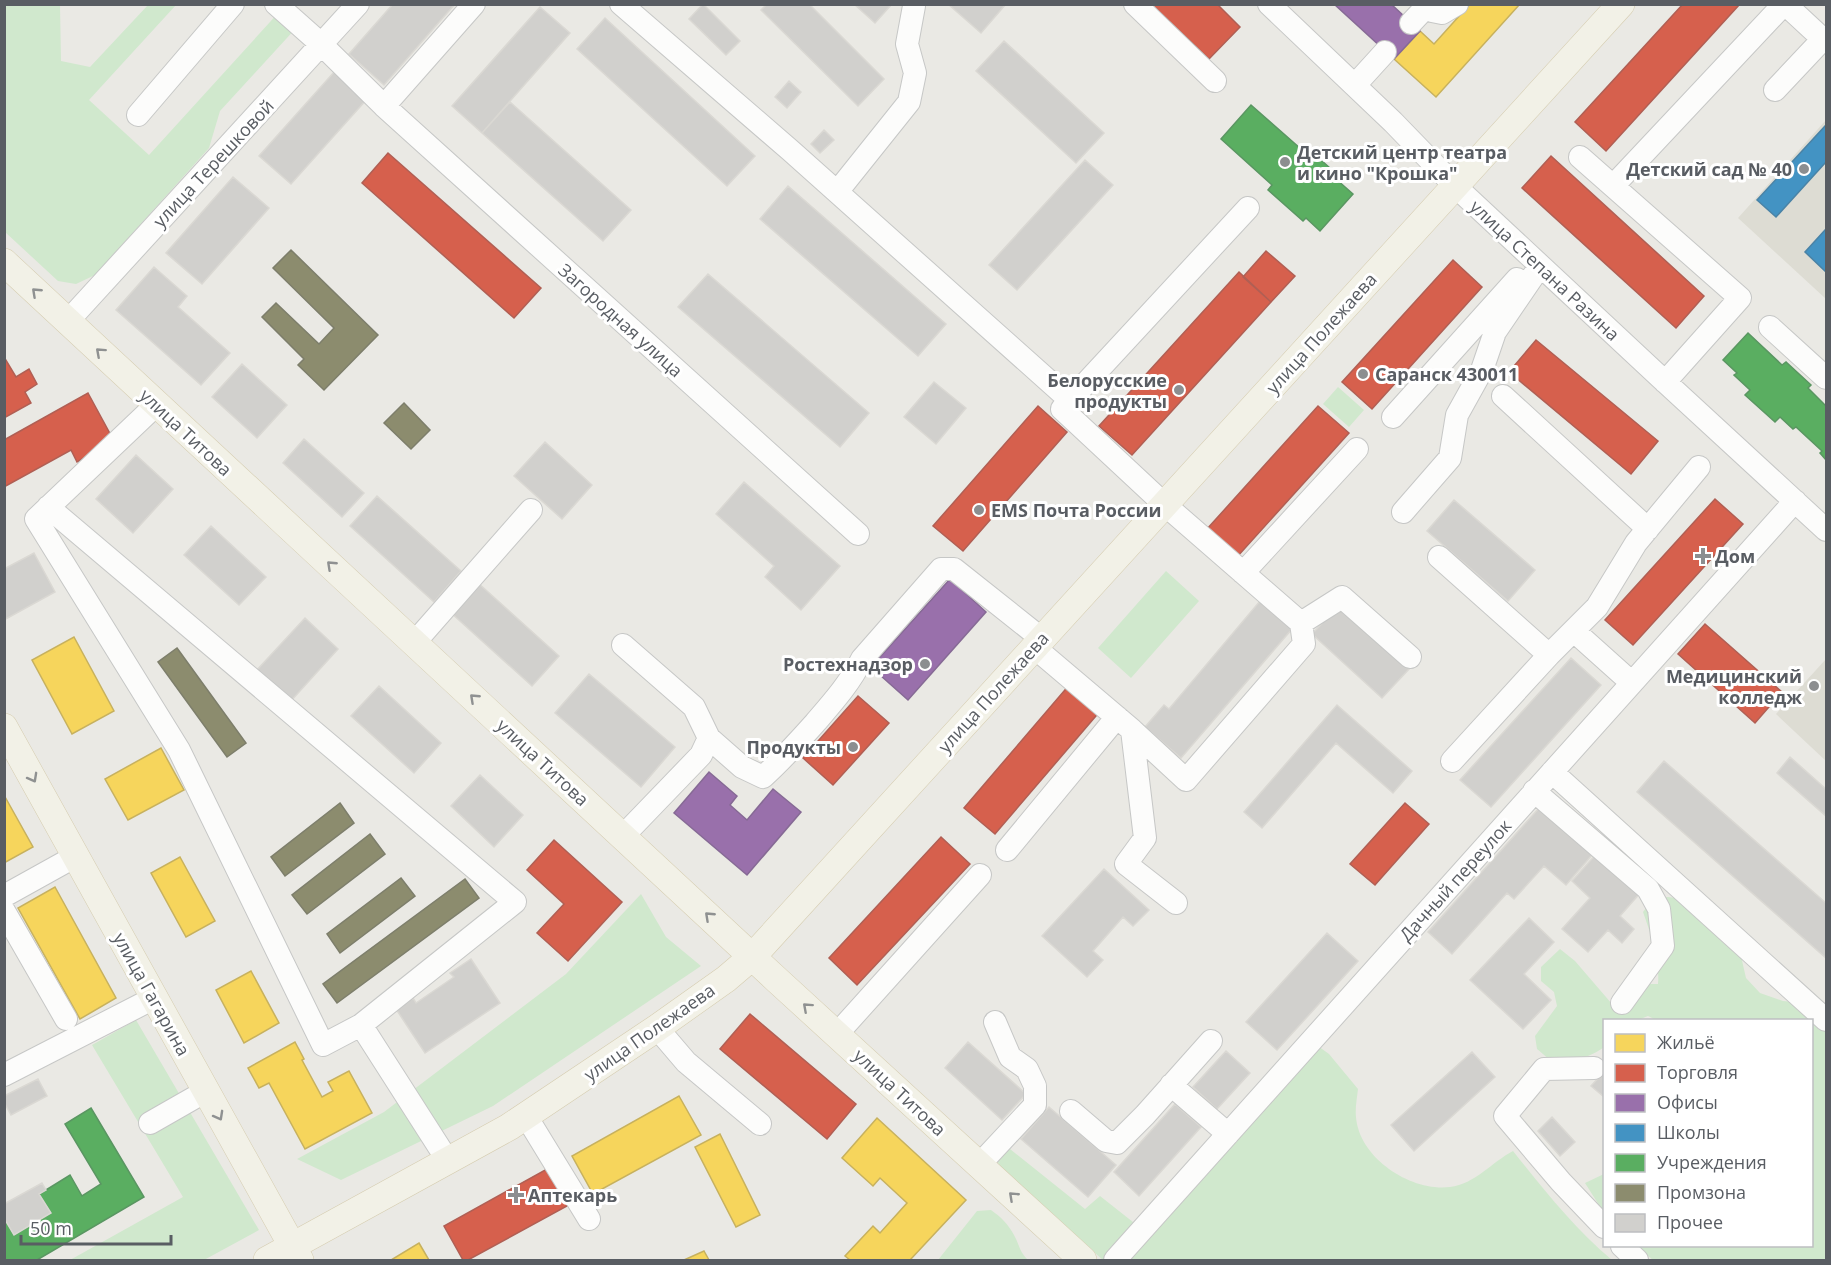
<svg xmlns="http://www.w3.org/2000/svg" width="1831" height="1265" font-family="'Open Sans',sans-serif">
<rect width="100%" height="100%" fill="#eae9e4"/>
<path fill="#dddcd3" d="M 1826,120 L 1826,299 L 1738,218 Z
M 1826,659 L 1826,761 L 1776,714 Z"/>
<path fill="#d0e8cd" d="M 5,5 L 60,5 L 61,61 L 90,67 L 148,5 L 176,5 L 89,100 L 149,155 L 280,11 L 297,27 L 220,111 L 209,148 L 95,275 L 76,284 L 58,281 L 5,232 Z
M 1338,387 L 1364,410 L 1349,427 L 1323,404 Z
M 1166,571 L 1199,601 L 1131,678 L 1098,648 Z
M 641,894 L 666,937 L 701,966 L 493,1106 L 341,1180 L 297,1159 L 384,1112 L 566,974 Z
M 1668,897 L 1706,902 L 1738,943 L 1746,978 L 1760,993 L 1783,1001 L 1826,1005 L 1826,1260 L 1653,1260 L 1636,1246 L 1812,1246 L 1812,1020 L 1656,1020 L 1648,1016 L 1638,1020 L 1604,1020 L 1604,1047 C 1595,1055 1565,1066 1553,1061 C 1548,1059 1542,1053 1537,1049 L 1535,1036 L 1557,1006 L 1554,992 L 1541,981 L 1541,967 L 1560,949 L 1575,961 L 1612,1004 L 1647,984 L 1658,984 C 1660,960 1651,935 1643,912 L 1654,898 Z
M 136,1020 L 259,1230 L 204,1260 L 70,1260 L 183,1197 L 92,1045 Z
M 1304,1036 L 1329,1054 L 1358,1089 C 1357,1098 1355,1108 1356,1117 C 1359,1158 1411,1192 1450,1187 C 1475,1184 1492,1162 1513,1151 C 1544,1190 1574,1228 1612,1260 L 1103,1260 L 1006,1175 L 998,1163 L 1000,1154 L 1010,1149 L 1085,1209 L 1100,1196 L 1138,1226 Z
M 1604,1174 L 1604,1213 L 1585,1183 Z
M 991,1210 C 1001,1217 1008,1224 1014,1235 C 1020,1246 1019,1251 1028,1260 L 938,1260 L 977,1211 Z"/>
<path fill="#f6d55c" stroke="#c7b15e" stroke-width="1.5" d="M 1470,4 L 1520,4 L 1436,97 L 1394,59 L 1420,31 L 1434,44 Z
M 74,637 L 114,711 L 72,734 L 32,660 Z
M 161,748 L 184,790 L 128,820 L 105,779 Z
M 4,795 L 33,847 L 4,863 Z
M 180,857 L 215,921 L 186,937 L 151,873 Z
M 55,887 L 116,998 L 80,1019 L 18,908 Z
M 251,971 L 279,1023 L 244,1043 L 216,990 Z
M 295,1042 L 304,1059 L 302,1060 L 322,1097 L 333,1091 L 328,1082 L 349,1071 L 372,1113 L 305,1149 L 269,1083 L 259,1088 L 248,1068 Z
M 679,1096 L 701,1135 L 593,1194 L 572,1156 Z
M 877,1118 L 966,1200 L 910,1260 L 850,1260 L 845,1256 L 873,1226 L 880,1233 L 907,1203 L 880,1178 L 873,1186 L 842,1158 Z
M 720,1134 L 760,1215 L 736,1227 L 695,1147 Z
M 419,1243 L 429,1260 L 391,1260 Z
M 704,1251 L 709,1260 L 684,1260 Z"/>
<path fill="#d6604d" stroke="#b05f54" stroke-width="1.5" d="M 1151,4 L 1217,4 L 1240,27 L 1209,59 Z
M 1683,4 L 1740,4 L 1606,151 L 1575,122 Z
M 388,153 L 541,288 L 514,318 L 362,183 Z
M 1551,156 L 1704,296 L 1676,328 L 1522,188 Z
M 1266,251 L 1295,276 L 1271,302 L 1243,277 Z
M 1453,260 L 1482,287 L 1372,409 L 1342,382 Z
M 1239,272 L 1271,302 L 1132,455 L 1099,426 Z
M 1536,340 L 1658,441 L 1631,474 L 1509,372 Z
M 4,357 L 16,377 L 29,369 L 37,384 L 25,392 L 31,403 L 4,418 Z
M 88,393 L 114,441 L 77,462 L 71,450 L 4,487 L 4,440 Z
M 1038,406 L 1067,432 L 963,551 L 933,526 Z
M 1318,406 L 1349,433 L 1237,557 L 1207,529 Z
M 1715,499 L 1743,524 L 1633,645 L 1605,620 Z
M 1705,624 L 1782,692 L 1755,723 L 1678,654 Z
M 1070,684 L 1101,710 L 995,834 L 964,808 Z
M 858,696 L 889,723 L 833,785 L 803,758 Z
M 1405,803 L 1429,824 L 1375,885 L 1350,864 Z
M 941,837 L 970,864 L 857,985 L 829,958 Z
M 554,840 L 622,902 L 568,961 L 537,933 L 564,904 L 527,870 Z
M 750,1014 L 856,1104 L 827,1139 L 720,1049 Z
M 547,1169 L 567,1206 L 468,1260 L 463,1260 L 444,1226 Z"/>
<path fill="#9970ab" stroke="#866a95" stroke-width="1.5" d="M 1334,4 L 1391,4 L 1420,31 L 1394,59 Z
M 950,579 L 986,612 L 908,700 L 871,667 Z
M 709,772 L 737,796 L 730,805 L 747,820 L 773,789 L 801,812 L 747,875 L 674,813 Z"/>
<path fill="#4393c3" stroke="#4a83a6" stroke-width="1.5" d="M 1826,125 L 1826,162 L 1776,217 L 1757,200 Z
M 1826,229 L 1826,272 L 1805,252 Z"/>
<path fill="#5aae61" stroke="#5a9662" stroke-width="1.5" d="M 1251,105 L 1301,149 L 1304,145 L 1339,176 L 1336,179 L 1353,194 L 1320,231 L 1306,218 L 1303,221 L 1268,190 L 1272,185 L 1221,139 Z
M 1748,333 L 1782,365 L 1786,362 L 1811,385 L 1808,388 L 1826,406 L 1826,460 L 1820,453 L 1822,451 L 1796,427 L 1793,429 L 1780,417 L 1775,422 L 1745,395 L 1750,390 L 1734,375 L 1737,373 L 1723,360 Z
M 91,1108 L 144,1197 L 37,1260 L 4,1260 L 4,1218 L 14,1235 L 51,1213 L 39,1194 L 46,1190 L 70,1175 L 82,1196 L 101,1184 L 65,1124 Z"/>
<path fill="#8c8c6e" stroke="#7d7e6b" stroke-width="1.5" d="M 291,250 L 378,335 L 324,390 L 298,365 L 304,359 L 262,317 L 276,303 L 319,344 L 334,328 L 273,268 Z
M 404,403 L 430,430 L 411,449 L 384,423 Z
M 177,648 L 246,743 L 227,757 L 158,662 Z
M 340,803 L 354,823 L 285,876 L 271,857 Z
M 370,834 L 385,854 L 307,914 L 292,895 Z
M 401,878 L 415,896 L 340,953 L 327,934 Z
M 465,879 L 479,898 L 337,1003 L 323,984 Z"/>
<path fill="#d1d0cd" stroke="#dad8d3" stroke-width="1.5" d="M 393,4 L 455,4 L 384,85 L 349,54 Z
M 703,4 L 740,41 L 726,55 L 689,19 Z
M 767,4 L 809,4 L 884,79 L 858,106 L 761,10 Z
M 854,4 L 892,4 L 875,23 Z
M 948,4 L 1006,4 L 981,33 Z
M 540,7 L 570,33 L 482,133 L 452,106 Z
M 605,18 L 755,156 L 727,186 L 577,49 Z
M 1004,41 L 1104,133 L 1076,163 L 976,71 Z
M 335,71 L 367,99 L 291,184 L 259,156 Z
M 789,81 L 801,92 L 787,108 L 775,97 Z
M 510,102 L 631,210 L 603,241 L 482,133 Z
M 824,130 L 834,140 L 820,153 L 811,144 Z
M 1085,160 L 1113,185 L 1017,290 L 989,265 Z
M 233,177 L 269,208 L 202,284 L 166,253 Z
M 788,186 L 946,324 L 918,356 L 760,219 Z
M 154,267 L 187,296 L 178,307 L 230,353 L 201,385 L 116,310 Z
M 708,274 L 869,413 L 840,447 L 678,307 Z
M 242,364 L 287,405 L 257,438 L 212,397 Z
M 934,382 L 966,408 L 936,444 L 904,417 Z
M 304,439 L 364,493 L 342,517 L 283,463 Z
M 545,442 L 592,485 L 562,519 L 514,476 Z
M 136,455 L 173,489 L 133,533 L 96,499 Z
M 744,482 L 840,566 L 801,610 L 765,577 L 774,566 L 716,514 Z
M 377,496 L 461,571 L 434,602 L 350,526 Z
M 1454,500 L 1535,570 L 1508,601 L 1427,531 Z
M 211,526 L 266,577 L 239,605 L 184,555 Z
M 34,553 L 55,592 L 4,620 L 4,569 Z
M 477,582 L 559,656 L 532,686 L 450,612 Z
M 1260,601 L 1292,629 L 1181,758 L 1145,727 L 1164,705 L 1169,709 Z
M 1340,604 L 1410,668 L 1382,698 L 1312,634 Z
M 305,618 L 338,649 L 290,702 L 256,671 Z
M 1571,658 L 1601,685 L 1491,807 L 1460,780 Z
M 589,674 L 675,747 L 641,787 L 555,713 Z
M 379,686 L 441,743 L 414,773 L 351,716 Z
M 1337,705 L 1412,771 L 1393,793 L 1336,743 L 1262,828 L 1244,812 Z
M 1790,757 L 1826,789 L 1826,816 L 1777,773 Z
M 1664,761 L 1826,903 L 1826,958 L 1637,792 Z
M 480,775 L 523,815 L 494,847 L 451,806 Z
M 1540,807 L 1593,854 L 1566,885 L 1544,866 L 1514,899 L 1507,893 L 1452,954 L 1428,932 Z
M 1597,853 L 1641,892 L 1620,916 L 1634,929 L 1622,943 L 1608,930 L 1588,952 L 1562,929 L 1590,898 L 1572,881 Z
M 1104,869 L 1149,910 L 1133,926 L 1123,917 L 1093,951 L 1103,960 L 1087,977 L 1042,936 Z
M 1529,918 L 1554,942 L 1524,974 L 1551,1000 L 1523,1029 L 1470,980 Z
M 1327,933 L 1358,961 L 1277,1050 L 1246,1022 Z
M 471,959 L 500,1003 L 425,1053 L 396,1009 L 413,998 L 416,1003 L 454,977 L 450,973 Z
M 968,1042 L 1026,1094 L 1002,1120 L 945,1068 Z
M 1226,1051 L 1250,1073 L 1217,1109 L 1193,1087 Z
M 1472,1052 L 1495,1077 L 1414,1151 L 1391,1125 Z
M 1604,1072 L 1604,1097 L 1591,1086 Z
M 38,1079 L 47,1096 L 11,1115 L 4,1102 L 4,1096 Z
M 1175,1104 L 1201,1127 L 1139,1196 L 1114,1172 Z
M 1049,1107 L 1116,1165 L 1088,1197 L 1021,1139 Z
M 1552,1117 L 1575,1142 L 1560,1156 L 1538,1131 Z
M 42,1183 L 46,1190 L 39,1194 L 51,1213 L 14,1235 L 4,1218 L 4,1204 Z"/>
<g fill="none" stroke-linecap="round" stroke-linejoin="round">
<defs>
<path id="minor" d="M 276,4 L 321,44 L 384,106
M 474,4 L 384,106 L 858,534
M 621,4 L 790,150 L 1070,400
M 1135,4 L 1215,81
M 1269,4 L 1393,122 L 1455,186 L 1662,379 L 1826,530
M 1425,4 L 1432,11 L 1442,13 L 1457,4
M 1785,4 L 1826,42
M 1411,23 L 1427,6
M 1355,85 L 1385,52
M 1775,90 L 1823,39
M 138,115 L 233,4
M 1580,157 L 1740,298 L 1665,382
M 1613,186 L 1784,4
M 837,192 L 909,102 L 915,73 L 907,44 L 914,6
M 1248,208 L 1062,409 L 1164,504 L 1301,623 L 1342,597 L 1410,657
M 68,321 L 358,4
M 1770,327 L 1826,378
M 1503,396 L 1648,529
M 157,404 L 36,519 L 179,750 L 323,1045 L 361,1025 L 448,1161
M 1393,417 L 1517,279
M 48,507 L 515,902 L 361,1025
M 1403,512 L 1450,458 L 1457,415 L 1482,370 L 1495,332 L 1540,266
M 1439,557 L 1549,655 L 1597,607 L 1636,543 L 1699,467
M 1243,573 L 1357,449
M 1574,631 L 1632,683
M 415,642 L 531,510
M 1034,647 L 1132,730 L 1186,780 L 1304,644 L 1301,623
M 1132,730 L 1145,838 L 1126,864 L 1176,903
M 709,738 L 742,767 L 763,777 C 782,760 798,742 815,723 C 833,702 850,683 862,659 L 941,569 L 954,569 L 1042,639
M 1452,761 L 1549,655
M 1552,772 L 1826,1020
M 1534,791 L 1648,889 L 1659,909 L 1663,946 L 1622,1003
M 623,836 L 701,755 L 709,738 L 694,707 L 623,645
M 1007,850 L 1117,717
M 4,896 L 76,856
M 4,911 L 66,1019
M 657,1028 L 686,1062 L 760,1124
M 837,1034 L 980,875
M 1594,1068 L 1544,1069 L 1505,1116 L 1561,1182 L 1604,1227
M 4,1075 L 154,998
M 1171,1085 L 1228,1134
M 1071,1111 L 1106,1141 L 1117,1143 L 1145,1115 L 1211,1041
M 526,1116 L 589,1219
M 150,1123 L 206,1091
M 979,1165 L 1035,1105 L 1035,1086 L 1027,1069 L 1010,1057 L 995,1022
M 1622,1246 L 1637,1260
M 1115,1260 L 1795,501"/>
<path id="major" d="M 4,262 L 777,980 L 1083,1260
M 4,727 L 300,1260
M 267,1260 L 509,1127 L 657,1028 L 726,979 L 753,956 L 1621,4"/>
</defs>
<use href="#minor" stroke="#c6c7c6" stroke-width="24"/>
<use href="#major" stroke="#d5ccaf" stroke-width="28"/>
<use href="#minor" stroke="#fcfcfb" stroke-width="22"/>
<use href="#major" stroke="#f2f1e7" stroke-width="27"/>
</g>
<defs><path id="oneway-chevron" d="M-2-3.5L2.5 0L-2 3.5" fill="none" stroke-width="1.6" stroke-linecap="round" stroke-linejoin="round" transform="scale(1.5)"/></defs>
<g stroke="#8f9191">
<use href="#oneway-chevron" transform="translate(36 292) rotate(-137)"/>
<use href="#oneway-chevron" transform="translate(100 352) rotate(-138)"/>
<use href="#oneway-chevron" transform="translate(331 565) rotate(-137)"/>
<use href="#oneway-chevron" transform="translate(474 698) rotate(-137)"/>
<use href="#oneway-chevron" transform="translate(33 778) rotate(61)"/>
<use href="#oneway-chevron" transform="translate(709 916) rotate(-137)"/>
<use href="#oneway-chevron" transform="translate(807 1007) rotate(-138)"/>
<use href="#oneway-chevron" transform="translate(219 1116) rotate(61)"/>
<use href="#oneway-chevron" transform="translate(1013 1196) rotate(-137)"/>
</g>
<g fill="#8c8e90" stroke="#fff" stroke-width="2">
<circle cx="1285" cy="162" r="6"/>
<circle cx="1804" cy="169" r="6"/>
<circle cx="1363" cy="374" r="6"/>
<circle cx="1179" cy="390" r="6"/>
<circle cx="979" cy="510" r="6"/>
<path d="M1700 547h6v6h6v6h-6v6h-6v-6h-6v-6h6z"/>
<circle cx="925" cy="664" r="6"/>
<circle cx="1814" cy="686" r="6"/>
<circle cx="853" cy="747" r="6"/>
<path d="M513 1186h6v6h6v6h-6v6h-6v-6h-6v-6h6z"/>
</g>
<g text-anchor="middle" dominant-baseline="central" stroke-width="6" stroke-linejoin="round" paint-order="stroke">
<g font-size="18" font-weight="bold" fill="#595d63" stroke="#fff" text-anchor="start">
<text x="1297" y="152">Детский центр театра<tspan x="1297" dy="21">и кино "Крошка"</tspan></text>
<text x="1792" y="169" text-anchor="end">Детский сад № 40</text>
<text x="1375" y="374">Саранск 430011</text>
<text x="1167" y="380" text-anchor="end">Белорусские<tspan x="1167" dy="21">продукты</tspan></text>
<text x="991" y="510">EMS Почта России</text>
<text x="1715" y="556">Дом</text>
<text x="913" y="664" text-anchor="end">Ростехнадзор</text>
<text x="1802" y="676" text-anchor="end">Медицинский<tspan x="1802" dy="21">колледж</tspan></text>
<text x="841" y="747" text-anchor="end">Продукты</text>
<text x="528" y="1195">Аптекарь</text>
</g>
<g font-size="18" fill="#595d63" stroke="#fff">
<text transform="translate(213 163) rotate(-47)">улица Терешковой</text>
<text transform="translate(1545 270) rotate(43)">улица Степана Разина</text>
<text transform="translate(621 320) rotate(42)">Загородная улица</text>
<text transform="translate(1321 333) rotate(-48)">улица Полежаева</text>
<text transform="translate(186 432) rotate(43)">улица Титова</text>
<text transform="translate(993 692) rotate(-48)">улица Полежаева</text>
<text transform="translate(543 762) rotate(43)">улица Титова</text>
<text transform="translate(1455 880) rotate(-48)">Дачный переулок</text>
<text transform="translate(152 994) rotate(61)">улица Гагарина</text>
<text transform="translate(649 1032) rotate(-35)">улица Полежаева</text>
<text transform="translate(900 1092) rotate(43)">улица Титова</text>
</g>
</g>
<rect width="1831" height="1265" fill="none" stroke="#595d63" stroke-width="12"/>
<rect x="1603" y="1019" width="210" height="228" fill="#ffffff" stroke="#bdbec1" stroke-width="1.5"/>
<rect x="1615" y="1034" width="30" height="18" fill="#f6d55c" stroke="#bdbec1" stroke-width="1.5"/>
<text x="1657" y="1049" font-size="18" fill="#595d63">Жильё</text>
<rect x="1615" y="1064" width="30" height="18" fill="#d6604d" stroke="#bdbec1" stroke-width="1.5"/>
<text x="1657" y="1079" font-size="18" fill="#595d63">Торговля</text>
<rect x="1615" y="1094" width="30" height="18" fill="#9970ab" stroke="#bdbec1" stroke-width="1.5"/>
<text x="1657" y="1109" font-size="18" fill="#595d63">Офисы</text>
<rect x="1615" y="1124" width="30" height="18" fill="#4393c3" stroke="#bdbec1" stroke-width="1.5"/>
<text x="1657" y="1139" font-size="18" fill="#595d63">Школы</text>
<rect x="1615" y="1154" width="30" height="18" fill="#5aae61" stroke="#bdbec1" stroke-width="1.5"/>
<text x="1657" y="1169" font-size="18" fill="#595d63">Учреждения</text>
<rect x="1615" y="1184" width="30" height="18" fill="#8c8c6e" stroke="#bdbec1" stroke-width="1.5"/>
<text x="1657" y="1199" font-size="18" fill="#595d63">Промзона</text>
<rect x="1615" y="1214" width="30" height="18" fill="#d1d0cd" stroke="#bdbec1" stroke-width="1.5"/>
<text x="1657" y="1229" font-size="18" fill="#595d63">Прочее</text>
<path d="M21 1235v9h150v-9" fill="none" stroke="#595d63" stroke-width="3"/>
<text x="30" y="1235" font-size="18" fill="#595d63" stroke="#ffffff" stroke-width="4.5" paint-order="stroke">50 m</text>
</svg>
